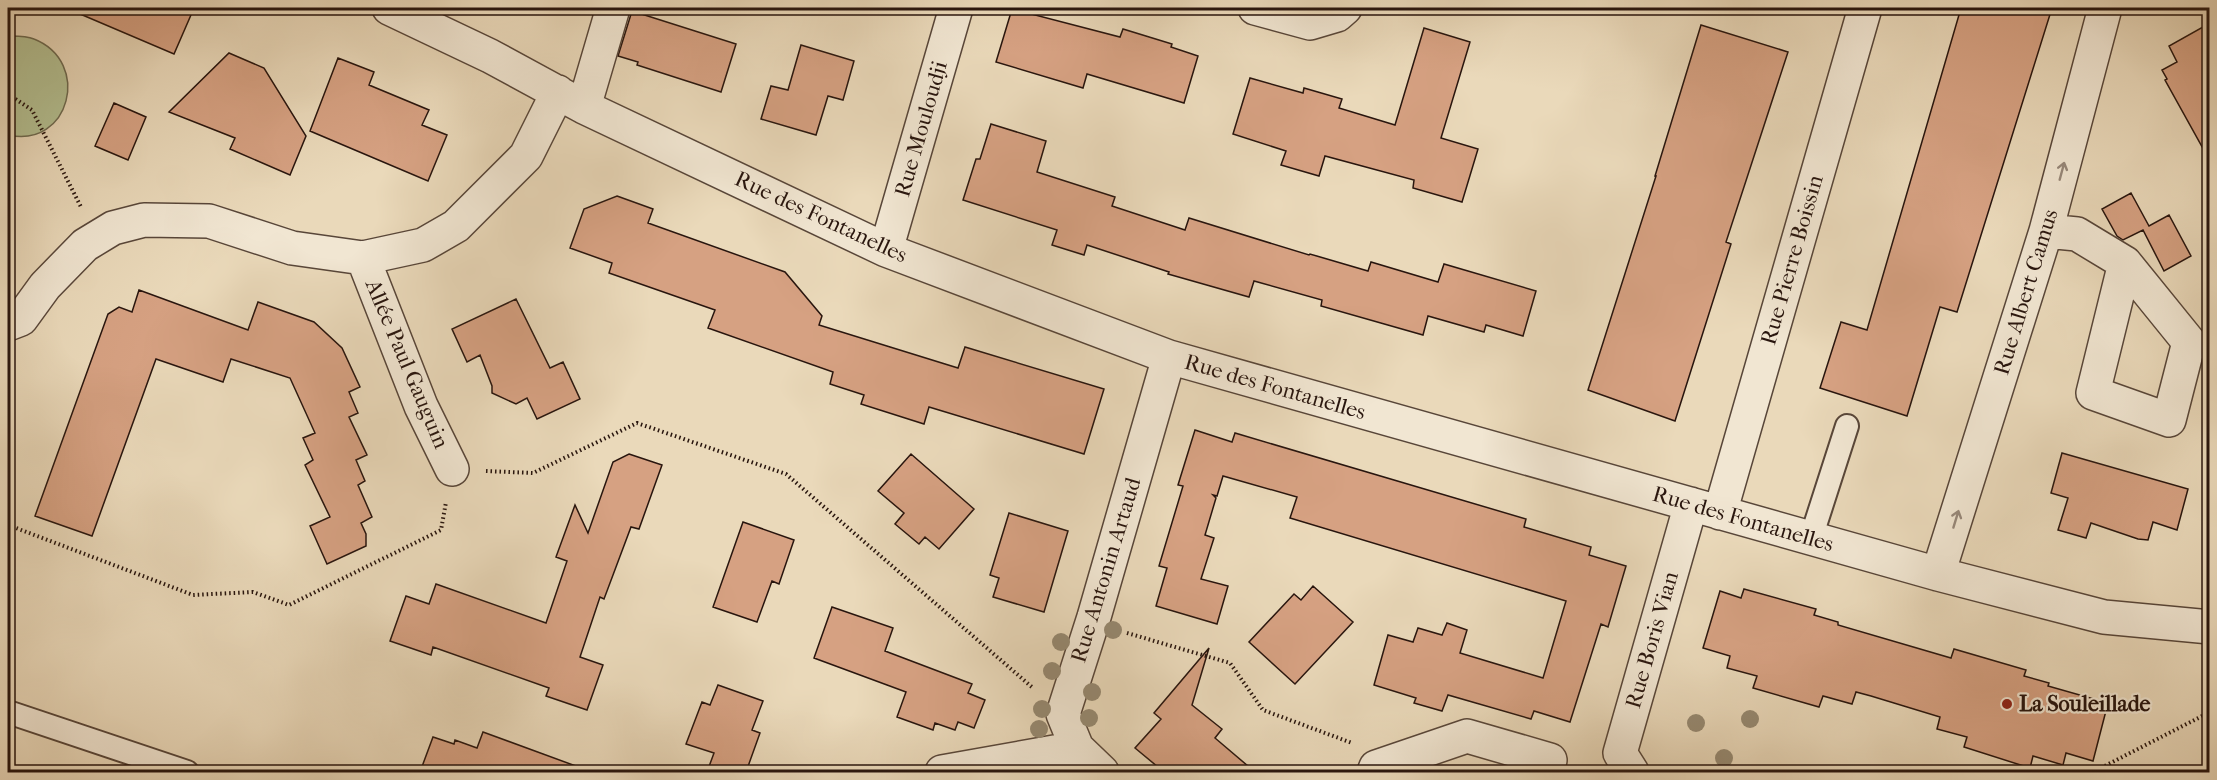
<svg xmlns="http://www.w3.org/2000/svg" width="2217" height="780" font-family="'IM FELL French Canon',serif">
<rect width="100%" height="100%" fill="#ead9ba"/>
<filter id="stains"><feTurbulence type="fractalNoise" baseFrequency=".00333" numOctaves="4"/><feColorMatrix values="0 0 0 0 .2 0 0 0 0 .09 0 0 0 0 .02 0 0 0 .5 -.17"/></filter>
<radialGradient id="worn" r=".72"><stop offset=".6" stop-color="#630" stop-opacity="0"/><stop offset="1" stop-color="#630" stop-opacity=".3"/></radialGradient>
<path fill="#b4c092" stroke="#6e6a50" stroke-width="1.5" d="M 11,36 C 18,36 27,36 34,39 C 92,62 70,149 8,135 L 8,37 Z"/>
<path fill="#d6a182" stroke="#28150e" stroke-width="1.5" d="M 66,8 L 194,8 L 174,54 Z
M 1961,8 L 2052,8 L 1957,312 L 1940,307 L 1907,416 L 1820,388 L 1841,322 L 1867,330 Z
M 1012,9 L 1120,37 L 1123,29 L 1172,44 L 1171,47 L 1198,56 L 1184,103 L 1087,74 L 1083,88 L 996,62 Z
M 632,11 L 736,44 L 721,92 L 637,65 L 638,62 L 618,56 Z
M 2210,23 L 2210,161 L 2165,80 L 2167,79 L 2162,70 L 2177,62 L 2169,46 Z
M 1701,25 L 1788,52 L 1726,242 L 1731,244 L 1675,421 L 1588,390 L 1656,176 L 1655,176 Z
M 1424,28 L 1470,42 L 1441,138 L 1478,149 L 1462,202 L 1413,188 L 1414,180 L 1325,156 L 1319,176 L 1281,165 L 1286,151 L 1233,134 L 1250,78 L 1303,93 L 1304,88 L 1342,99 L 1339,108 L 1395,125 Z
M 801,45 L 854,61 L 843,100 L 828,96 L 816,135 L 761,119 L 771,86 L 788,90 Z
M 229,53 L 264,68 L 306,136 L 290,175 L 230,149 L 235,138 L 169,112 Z
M 338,58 L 374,72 L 369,85 L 429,110 L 422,125 L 447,135 L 428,181 L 310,131 Z
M 114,103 L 146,117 L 128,160 L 95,146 Z
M 991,124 L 1046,141 L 1037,172 L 1115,197 L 1112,206 L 1185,230 L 1189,218 L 1309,255 L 1310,254 L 1368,271 L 1371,262 L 1438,282 L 1444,264 L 1536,291 L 1523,336 L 1486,325 L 1484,332 L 1428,316 L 1423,335 L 1321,306 L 1322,300 L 1254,281 L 1249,297 L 1168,274 L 1169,272 L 1087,245 L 1084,255 L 1052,245 L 1057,230 L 963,200 L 976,159 L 980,159 Z
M 2131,193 L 2149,226 L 2169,215 L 2191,256 L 2164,271 L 2143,230 L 2123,240 L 2117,236 L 2102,209 Z
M 617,196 L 653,209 L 648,223 L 785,272 L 822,316 L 819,325 L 958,368 L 965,347 L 1104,389 L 1084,454 L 929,407 L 924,424 L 861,404 L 864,395 L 830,384 L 833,372 L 708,328 L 715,310 L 609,273 L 612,263 L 570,248 L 584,209 Z
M 139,290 L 248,330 L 258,302 L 314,322 L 342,348 L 360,387 L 349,392 L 358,413 L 349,417 L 367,455 L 356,460 L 365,481 L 358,485 L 372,517 L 361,523 L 366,534 L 366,546 L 327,564 L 310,526 L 330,517 L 305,465 L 313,460 L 303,438 L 315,433 L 290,378 L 231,359 L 223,382 L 156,359 L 92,536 L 35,516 L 108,314 L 119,307 L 132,312 Z
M 516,299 L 550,368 L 563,362 L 580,399 L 537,419 L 527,398 L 516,404 L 492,393 L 492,386 L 480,355 L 467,362 L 452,329 Z
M 1195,430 L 1232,442 L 1235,433 L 1526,519 L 1524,527 L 1591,547 L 1589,555 L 1626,566 L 1608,627 L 1601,624 L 1570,722 L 1534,711 L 1531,719 L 1448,695 L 1442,711 L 1414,703 L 1416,698 L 1374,685 L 1388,635 L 1413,642 L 1418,628 L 1442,635 L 1447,623 L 1467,630 L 1460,653 L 1543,678 L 1566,601 L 1290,518 L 1297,497 L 1223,476 L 1217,496 L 1213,495 L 1216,498 L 1205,535 L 1214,538 L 1201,579 L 1228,586 L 1217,624 L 1156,606 L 1167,568 L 1159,566 L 1183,486 L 1178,485 Z
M 2062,453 L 2188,489 L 2177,530 L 2153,522 L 2148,540 L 2138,539 L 2091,523 L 2086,538 L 2058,530 L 2068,498 L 2051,493 Z
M 629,454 L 662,465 L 639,529 L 631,527 L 604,599 L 600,597 L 580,657 L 603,665 L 587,710 L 546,696 L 549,688 L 433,647 L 431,655 L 390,641 L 406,596 L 429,604 L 436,584 L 546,623 L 567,561 L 556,557 L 575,505 L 588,533 L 613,462 Z
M 911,454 L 974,509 L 939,549 L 925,537 L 919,544 L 895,524 L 904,513 L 878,491 Z
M 1009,513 L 1068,531 L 1044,612 L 993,597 L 999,578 L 990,575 Z
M 743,522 L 794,540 L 779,584 L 772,581 L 757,622 L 713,607 Z
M 1313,586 L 1353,622 L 1295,684 L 1249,642 L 1294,594 L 1301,600 Z
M 1744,589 L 1816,609 L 1814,615 L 1838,622 L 1838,625 L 1951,658 L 1954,649 L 2026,670 L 2024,676 L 2049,683 L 2048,686 L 2108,703 L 2093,761 L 2066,753 L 2063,765 L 2033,756 L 2030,768 L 1964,747 L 1967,737 L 1937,729 L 1940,717 L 1871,696 L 1856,692 L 1852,704 L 1823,696 L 1819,707 L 1753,688 L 1757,676 L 1727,668 L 1730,656 L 1703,648 L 1720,591 L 1741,598 Z
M 832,607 L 893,628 L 885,651 L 972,684 L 968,693 L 985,700 L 974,728 L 958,722 L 955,730 L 935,723 L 933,730 L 897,717 L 906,692 L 814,658 Z
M 1209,648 L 1192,705 L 1222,729 L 1215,738 L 1255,772 L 1164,772 L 1135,748 L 1161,719 L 1154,713 Z
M 718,685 L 763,701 L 752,730 L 760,733 L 746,772 L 707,772 L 714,753 L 686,744 L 702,702 L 710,705 Z
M 483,732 L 584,769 L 583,772 L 420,772 L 433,737 L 454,744 L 455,740 L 477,748 Z"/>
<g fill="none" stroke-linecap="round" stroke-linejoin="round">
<defs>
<path id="lane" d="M 1811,538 L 1847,426
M 8,712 L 187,772"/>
<path id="street" d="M 389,8 L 490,56 L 584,107 L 886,250 L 1169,357 L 1938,574 L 2104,617 L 2210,627
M 1255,8 L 1310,23 L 1337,15 L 1345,8
M 584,107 L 613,8
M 2046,231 L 2077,234 L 2125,263 L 2189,342 L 2169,420 L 2093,393 L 2125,263
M 886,250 L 956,8
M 363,258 L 421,406 L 452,469
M 8,324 L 21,319 L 45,286 L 85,245 L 113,228 L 144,220 L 209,221 L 292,248 L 363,258 L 423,245 L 456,226 L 526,156 L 558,92
M 1720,513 L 1865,8
M 1938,574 L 2046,231 L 2105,8
M 942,772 L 1077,748
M 1102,772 L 1077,748 L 1063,714 L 1094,617 L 1169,357
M 1374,772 L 1376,767 L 1467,736 L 1550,760
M 1632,772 L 1620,753 L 1691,504"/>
</defs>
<use href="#lane" stroke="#584639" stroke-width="26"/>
<use href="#street" stroke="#584639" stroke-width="36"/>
<path stroke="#28150e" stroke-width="4" stroke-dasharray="1.5 3" stroke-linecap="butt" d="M 8,94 L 32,110 L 81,207
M 486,471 L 533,473 L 637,423 L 786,474 L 1033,688
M 8,525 L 193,595 L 253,592 L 289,605 L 441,530 L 446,502
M 1127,633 L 1230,663 L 1263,710 L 1352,743
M 2093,772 L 2210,712"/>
<use href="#lane" stroke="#f1e6d2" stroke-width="22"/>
<use href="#street" stroke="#f1e6d2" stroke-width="33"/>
</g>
<g fill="#968971">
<circle cx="1113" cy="630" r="9"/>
<circle cx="1061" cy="642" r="9"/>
<circle cx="1052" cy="671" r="9"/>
<circle cx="1092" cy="692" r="9"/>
<circle cx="1042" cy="709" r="9"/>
<circle cx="1089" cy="718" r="9"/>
<circle cx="1750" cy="719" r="9"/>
<circle cx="1696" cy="723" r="9"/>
<circle cx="1039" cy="729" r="9"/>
<circle cx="1724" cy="758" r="9"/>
</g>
<defs><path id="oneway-shaft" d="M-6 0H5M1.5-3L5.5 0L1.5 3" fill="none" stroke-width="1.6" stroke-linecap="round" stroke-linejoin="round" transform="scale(1.5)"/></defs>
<g stroke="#97887a">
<use href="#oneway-shaft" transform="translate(2062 171) rotate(-75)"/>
<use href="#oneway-shaft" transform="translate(1956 519) rotate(-73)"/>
</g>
<circle fill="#8f2418" stroke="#f1e6d2" stroke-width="2" cx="2007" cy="704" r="6"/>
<g text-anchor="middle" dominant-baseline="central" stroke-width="4.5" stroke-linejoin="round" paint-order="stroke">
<g font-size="22" fill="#28150e" stroke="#f1e6d2">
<text transform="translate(921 129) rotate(-74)">Rue Mouloudji</text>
<text transform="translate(821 217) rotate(25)">Rue des Fontanelles</text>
<text transform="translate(1792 260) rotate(-74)">Rue Pierre Boissin</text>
<text transform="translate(2026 292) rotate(-73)">Rue Albert Camus</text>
<text transform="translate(407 364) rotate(67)">Allée Paul Gauguin</text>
<text transform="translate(1275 387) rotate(16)">Rue des Fontanelles</text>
<text transform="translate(1743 519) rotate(16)">Rue des Fontanelles</text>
<text transform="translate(1106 570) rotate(-73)">Rue Antonin Artaud</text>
<text transform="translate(1652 640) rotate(-74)">Rue Boris Vian</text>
</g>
<g font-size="22" font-weight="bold" fill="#28150e" stroke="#f1e6d2" text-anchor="start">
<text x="2019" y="704">La Souleillade</text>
</g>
</g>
<rect width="2217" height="780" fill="none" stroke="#ead9ba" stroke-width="30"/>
<rect x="9" y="9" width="2199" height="762" fill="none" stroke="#28150e" stroke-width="3"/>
<rect x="15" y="15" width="2187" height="750" fill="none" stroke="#28150e" stroke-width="1.5"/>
<rect width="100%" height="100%" filter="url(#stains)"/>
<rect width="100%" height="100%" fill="url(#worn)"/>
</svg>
